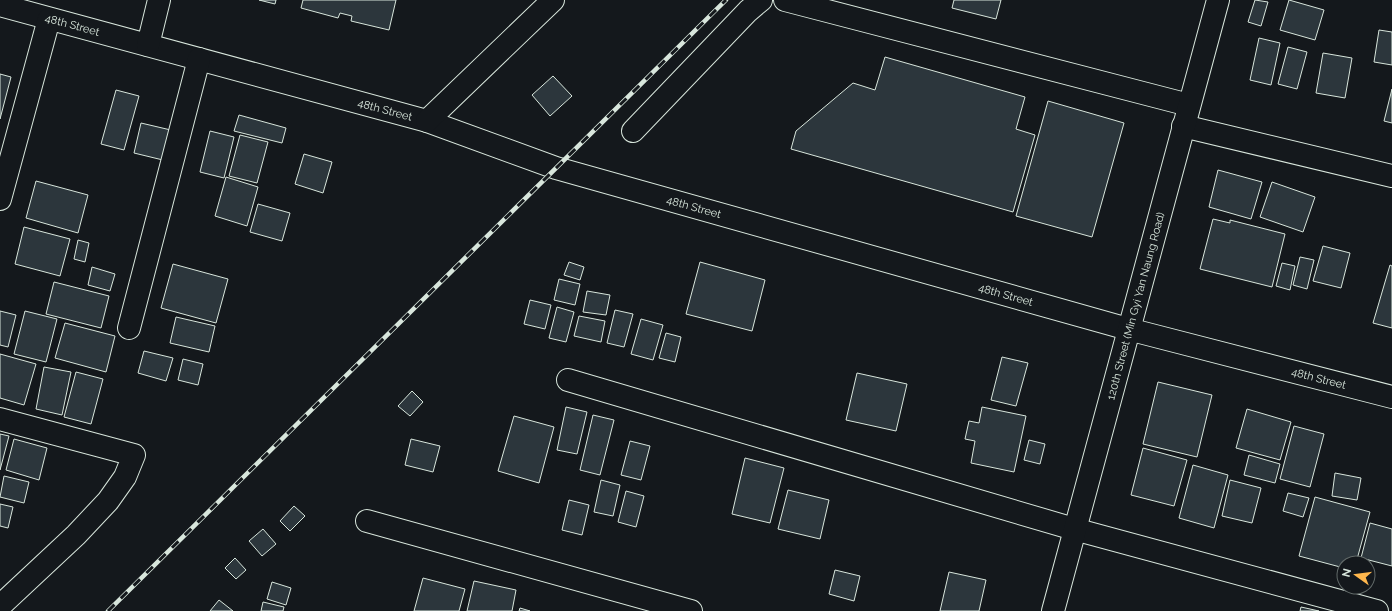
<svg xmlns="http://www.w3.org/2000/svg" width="1392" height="611" font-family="Raleway,sans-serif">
<rect width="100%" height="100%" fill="#14181c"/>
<path fill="#2c363c" stroke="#d8e6dc" d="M 259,0 L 276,0 L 275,4 Z
M 303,0 L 396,0 L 389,30 L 351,21 L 352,16 L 340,13 L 338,18 L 301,8 Z
M 954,0 L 1001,0 L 996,19 L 952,8 Z
M 1255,0 L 1268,2 L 1261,26 L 1248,22 Z
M 1289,0 L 1324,10 L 1315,40 L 1280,30 Z
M 1379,30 L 1392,32 L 1392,65 L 1374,62 Z
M 1259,38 L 1280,43 L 1271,85 L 1250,80 Z
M 1288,47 L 1307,52 L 1297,89 L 1278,84 Z
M 1323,53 L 1352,58 L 1345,98 L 1316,93 Z
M 885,57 L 1025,97 L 1016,129 L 1035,135 L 1013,212 L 791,149 L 796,131 L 853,83 L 875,90 Z
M 0,74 L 11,77 L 0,119 Z
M 553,76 L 572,96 L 550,116 L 532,95 Z
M 1392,89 L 1392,123 L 1384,121 Z
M 116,90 L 139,96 L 124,150 L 101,144 Z
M 1048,101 L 1124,123 L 1092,237 L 1016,216 Z
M 239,115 L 286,128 L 282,143 L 234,131 Z
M 141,123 L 175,131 L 167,161 L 134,153 Z
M 210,131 L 234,137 L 224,178 L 200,172 Z
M 240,135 L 268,142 L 257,183 L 229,176 Z
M 304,154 L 332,162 L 323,193 L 295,184 Z
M 1218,170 L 1262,182 L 1251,219 L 1209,207 Z
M 226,177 L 258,187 L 247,226 L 215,216 Z
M 36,181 L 88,195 L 78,233 L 26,218 Z
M 1272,182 L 1315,197 L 1303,232 L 1260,217 Z
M 258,204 L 290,213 L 282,241 L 250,232 Z
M 1213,219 L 1230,223 L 1230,220 L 1285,234 L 1272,287 L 1200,269 Z
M 24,227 L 70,239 L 60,276 L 15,264 Z
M 78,240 L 89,243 L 85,262 L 74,259 Z
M 1323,246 L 1350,253 L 1341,288 L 1313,281 Z
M 1300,257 L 1314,260 L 1307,289 L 1293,285 Z
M 569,262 L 584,267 L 580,280 L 564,275 Z
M 700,262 L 765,280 L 752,331 L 686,314 Z
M 1282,263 L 1295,266 L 1290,290 L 1276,286 Z
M 173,264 L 228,279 L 216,323 L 161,308 Z
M 1390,265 L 1392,266 L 1392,328 L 1373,323 Z
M 92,267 L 115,274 L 110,291 L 88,285 Z
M 559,279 L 580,284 L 575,305 L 554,300 Z
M 54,282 L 109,296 L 101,328 L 46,314 Z
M 587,291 L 610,295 L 606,315 L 583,312 Z
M 530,300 L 551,305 L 545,329 L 524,324 Z
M 557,307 L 574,312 L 566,342 L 549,338 Z
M 615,310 L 633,314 L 624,347 L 607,343 Z
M 0,311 L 16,315 L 8,347 L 0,345 Z
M 25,311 L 57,319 L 46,362 L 14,354 Z
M 579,316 L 605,321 L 601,342 L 574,336 Z
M 176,317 L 215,326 L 209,352 L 170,343 Z
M 641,319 L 663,325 L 653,360 L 631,354 Z
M 65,323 L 115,336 L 106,372 L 55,358 Z
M 666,333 L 681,337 L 675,362 L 659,358 Z
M 144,351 L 173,358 L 166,381 L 138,373 Z
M 0,354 L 36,364 L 24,405 L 0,398 Z
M 1002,357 L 1028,363 L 1016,406 L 991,400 Z
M 183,359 L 203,364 L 198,385 L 178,380 Z
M 44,367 L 71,372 L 62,415 L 36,409 Z
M 76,372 L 103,379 L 91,424 L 64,417 Z
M 857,373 L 907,384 L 896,431 L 846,420 Z
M 1158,382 L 1212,395 L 1197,457 L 1143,444 Z
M 412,391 L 423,402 L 410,416 L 398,406 Z
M 566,407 L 587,412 L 577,454 L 557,450 Z
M 982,407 L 1026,416 L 1014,472 L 971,463 L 975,441 L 965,439 L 969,421 L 979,423 Z
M 1247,409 L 1291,422 L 1280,460 L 1236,448 Z
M 593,415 L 614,420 L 600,475 L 580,470 Z
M 514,416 L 554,427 L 539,483 L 498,471 Z
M 1294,426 L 1324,434 L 1310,487 L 1280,479 Z
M 0,434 L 9,436 L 0,470 Z
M 14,439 L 47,448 L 39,480 L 6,470 Z
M 411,439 L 440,446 L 433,472 L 405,465 Z
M 1029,440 L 1045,444 L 1040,464 L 1024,460 Z
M 630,441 L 650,446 L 641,480 L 621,475 Z
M 1143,448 L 1187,460 L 1174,506 L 1131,495 Z
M 1249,455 L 1280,464 L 1275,483 L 1244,475 Z
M 745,458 L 784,468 L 770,523 L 732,514 Z
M 1193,465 L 1228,475 L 1214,528 L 1179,518 Z
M 1335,473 L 1361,478 L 1357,500 L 1332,496 Z
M 4,476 L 29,482 L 24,503 L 0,497 Z
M 601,480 L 620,485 L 613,516 L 594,512 Z
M 1230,480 L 1261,488 L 1252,523 L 1222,516 Z
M 788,490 L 829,500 L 820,539 L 778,529 Z
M 626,491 L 644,496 L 636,527 L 618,522 Z
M 1288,493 L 1309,498 L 1303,517 L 1283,511 Z
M 1315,497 L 1370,512 L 1356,563 L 1344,563 L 1344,568 L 1299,556 Z
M 569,500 L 589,505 L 582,535 L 562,530 Z
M 0,504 L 13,507 L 8,528 L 0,526 Z
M 294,506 L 305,516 L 290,531 L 280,521 Z
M 1370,523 L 1392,529 L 1392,566 L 1361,558 Z
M 263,529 L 276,544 L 262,556 L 249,541 Z
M 235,558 L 246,570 L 236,579 L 225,568 Z
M 835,570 L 860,576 L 854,601 L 829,594 Z
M 949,572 L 986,580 L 979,611 L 940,611 Z
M 423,578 L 465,589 L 459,611 L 414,611 Z
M 474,581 L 516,590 L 512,611 L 467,611 Z
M 272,582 L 291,588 L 286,605 L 267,599 Z
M 219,600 L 233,611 L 210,611 Z
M 263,602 L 284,607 L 283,611 L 261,611 Z
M 1301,607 L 1319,611 L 1300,611 Z
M 520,608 L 530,611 L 519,611 Z"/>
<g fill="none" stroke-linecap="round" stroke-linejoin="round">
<defs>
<g id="minor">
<path d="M 785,0 L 1189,105"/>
<path id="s1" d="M 0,5 L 427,121 L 556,168 L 1128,329 L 1392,397"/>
<path d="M 148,45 L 159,0"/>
<path d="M 427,121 L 553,0"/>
<path d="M 1183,126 L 1392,176"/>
<path d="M 633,131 L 748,11 L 761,0"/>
<path d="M 0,199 L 49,19"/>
<path d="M 129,328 L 199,59"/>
<path d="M 568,380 L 1074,529 L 1377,611"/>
<path d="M 0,419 L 134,455 L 125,477 L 108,501 L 76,535 L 0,606"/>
<path d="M 367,521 L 691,611"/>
<path id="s2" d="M 1053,611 L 1218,0"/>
</g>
</defs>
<use href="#minor" stroke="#d8e6dc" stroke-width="24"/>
<use href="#minor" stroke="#14181c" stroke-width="22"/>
<defs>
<path id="rail" d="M 108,611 L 726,0"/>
</defs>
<use href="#rail" stroke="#d8e6dc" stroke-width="4.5"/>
<use href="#rail" stroke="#14181c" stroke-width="3" stroke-dasharray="9" stroke-linecap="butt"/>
</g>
<g text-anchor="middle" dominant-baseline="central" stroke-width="3" stroke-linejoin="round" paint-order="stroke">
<g font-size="11" fill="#d8e6dc" stroke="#14181c">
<text stroke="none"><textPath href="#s1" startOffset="75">48th Street</textPath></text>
<text stroke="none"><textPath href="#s1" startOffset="399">48th Street</textPath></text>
<text stroke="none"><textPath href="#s1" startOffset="723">48th Street</textPath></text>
<text stroke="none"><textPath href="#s1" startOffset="1047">48th Street</textPath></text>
<text stroke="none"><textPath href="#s2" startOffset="316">120th Street (Min Gyi Yan Naung Road)</textPath></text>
<text stroke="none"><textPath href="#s1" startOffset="1371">48th Street</textPath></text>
</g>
</g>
<g transform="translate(1356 575) rotate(284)"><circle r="19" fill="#14181c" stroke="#626a69"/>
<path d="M0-3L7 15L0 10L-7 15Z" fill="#ffb74d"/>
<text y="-6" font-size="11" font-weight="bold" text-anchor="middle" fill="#d8e6dc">N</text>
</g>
</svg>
